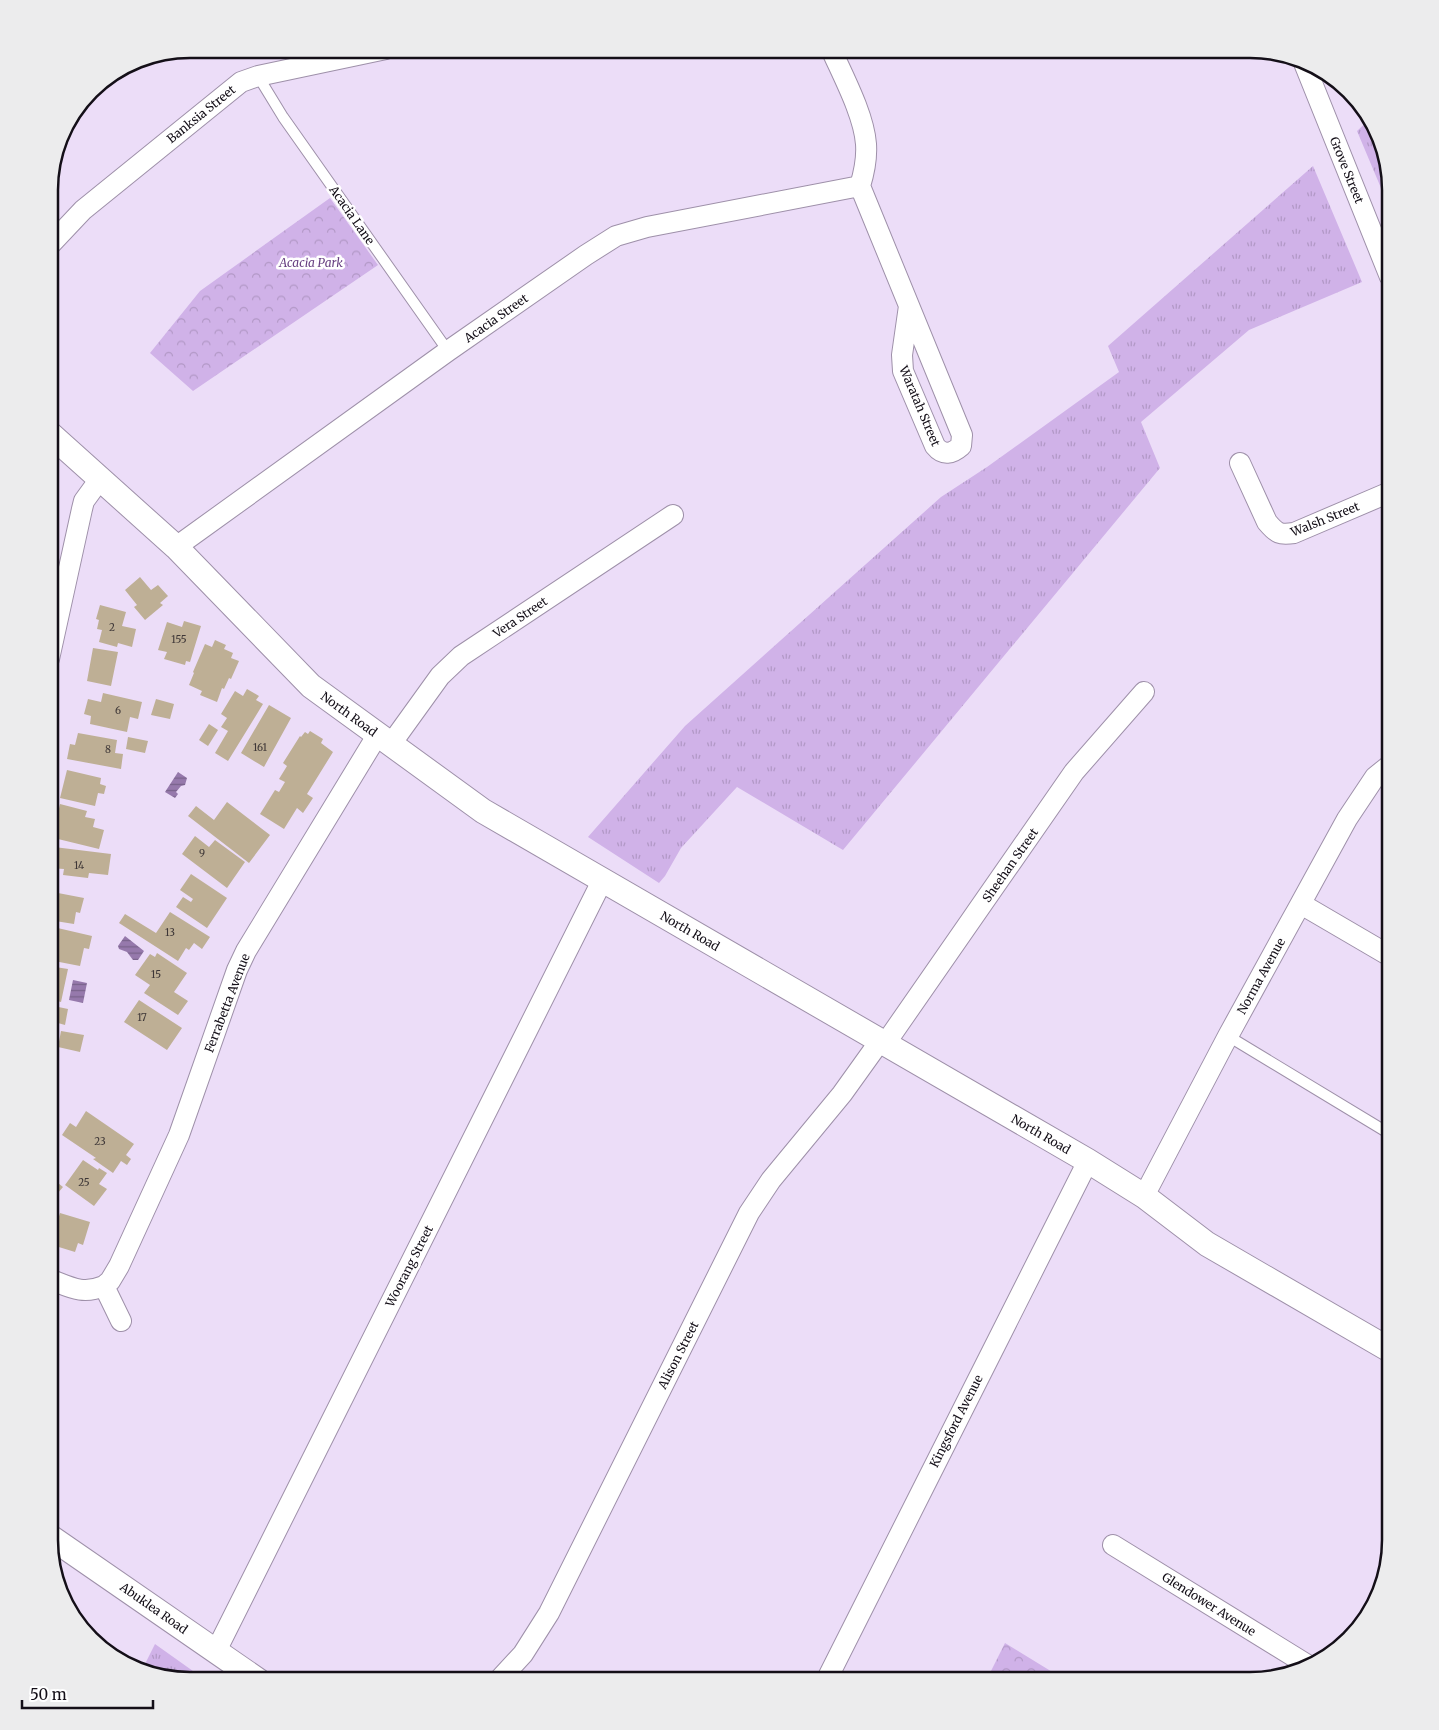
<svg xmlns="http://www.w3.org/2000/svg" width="1439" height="1730" font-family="Merriweather,serif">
<defs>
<pattern id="grass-tufts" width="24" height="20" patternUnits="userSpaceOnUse" patternTransform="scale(1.25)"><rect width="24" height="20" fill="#d0b2e8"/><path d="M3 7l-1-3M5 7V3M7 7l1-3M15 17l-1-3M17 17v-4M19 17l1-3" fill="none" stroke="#b298c6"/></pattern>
<pattern id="forest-crowns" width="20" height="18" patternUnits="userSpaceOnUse" patternTransform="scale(1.25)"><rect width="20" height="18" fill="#d0b2e8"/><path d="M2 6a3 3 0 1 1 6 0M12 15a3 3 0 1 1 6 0" fill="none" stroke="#b298c6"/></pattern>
<pattern id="water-rules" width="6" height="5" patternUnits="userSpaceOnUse" patternTransform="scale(1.25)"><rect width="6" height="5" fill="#9679ac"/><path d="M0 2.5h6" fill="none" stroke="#79628b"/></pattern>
</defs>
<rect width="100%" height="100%" fill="#ecddf8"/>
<path fill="url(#grass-tufts)" d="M 1369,120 L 1390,190 L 1389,207 L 1357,131 Z
M 1313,166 L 1362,282 L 1249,330 L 1141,422 L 1160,468 L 843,850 L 737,787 L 681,848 L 665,876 L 659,883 L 588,837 L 685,726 L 941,497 L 987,467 L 1119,372 L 1108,346 Z
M 155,1644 L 207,1681 L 190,1681 L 142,1670 Z"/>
<path fill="url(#forest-crowns)" d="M 330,198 L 378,265 L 193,391 L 150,353 L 200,291 Z
M 1005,1643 L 1067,1681 L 986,1681 Z"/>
<path fill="url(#water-rules)" d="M 178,772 L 187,778 L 185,785 L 181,786 L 176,792 L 178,794 L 175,798 L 165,792 Z
M 125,936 L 144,951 L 138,960 L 133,960 L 127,952 L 119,949 L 118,946 Z
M 73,980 L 87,983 L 83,1003 L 69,1000 Z"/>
<path fill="#beaf95" d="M 140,577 L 151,590 L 158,585 L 168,596 L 160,603 L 163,605 L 145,620 L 134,607 L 137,605 L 125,590 Z
M 100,605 L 126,612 L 122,626 L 136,629 L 132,647 L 118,643 L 117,647 L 99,642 L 102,630 L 97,629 L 99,620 L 96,619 Z
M 184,621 L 201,626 L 190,662 L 186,661 L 185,665 L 164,659 L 167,652 L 158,650 L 167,622 L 182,627 Z
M 215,640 L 226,645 L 224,649 L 233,653 L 231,658 L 239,661 L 231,679 L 229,678 L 224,689 L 222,688 L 217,702 L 200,695 L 202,691 L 189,685 L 194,673 L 193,672 L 205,644 L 212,647 Z
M 93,648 L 118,652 L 111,686 L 87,681 Z
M 247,689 L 259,696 L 256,700 L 263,704 L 228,761 L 215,753 L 228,731 L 221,727 L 227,718 L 221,714 L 235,691 L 243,696 Z
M 103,693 L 142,702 L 138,719 L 130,717 L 127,732 L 90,724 L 91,716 L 84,714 L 88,699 L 101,702 Z
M 156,699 L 174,704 L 170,719 L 151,715 Z
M 269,705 L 291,718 L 264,767 L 241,753 Z
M 209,724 L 218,730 L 208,746 L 199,740 Z
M 310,731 L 323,739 L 321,743 L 333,752 L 307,794 L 313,798 L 303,813 L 297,808 L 284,829 L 260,814 L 275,790 L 279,792 L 285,782 L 279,779 L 287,766 L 283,763 L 300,736 L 301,737 L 305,732 L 308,734 Z
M 78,733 L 117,740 L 115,753 L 123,754 L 121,769 L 67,759 L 70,744 L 75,745 Z
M 128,737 L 148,741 L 145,753 L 126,749 Z
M 67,770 L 101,778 L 100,784 L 106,786 L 104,794 L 98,793 L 95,806 L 60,798 Z
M 227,802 L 270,835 L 249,863 L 188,816 L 196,806 L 214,820 Z
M 60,804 L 87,811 L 85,817 L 95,819 L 93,827 L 104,830 L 99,849 L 58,839 L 59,833 L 54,831 Z
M 195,836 L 209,847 L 215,840 L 245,862 L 227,888 L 182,854 Z
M 54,847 L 111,854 L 108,875 L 89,873 L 88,878 L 63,875 L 64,869 L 49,868 L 49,850 L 54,850 Z
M 191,874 L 227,898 L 207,928 L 176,907 L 183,897 L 191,902 L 193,899 L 180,890 Z
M 58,893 L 84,898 L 80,913 L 76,912 L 74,924 L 49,920 L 49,894 L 58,896 Z
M 170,912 L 210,937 L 202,949 L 194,943 L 189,950 L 186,948 L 178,961 L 119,923 L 125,914 L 156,933 Z
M 49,926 L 92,936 L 89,949 L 84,948 L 80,966 L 49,960 Z
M 157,953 L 187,973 L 174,992 L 188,1001 L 178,1015 L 144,993 L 150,985 L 135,975 L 150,954 L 155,957 Z
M 49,966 L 68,969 L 61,1002 L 49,999 Z
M 139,1000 L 182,1028 L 167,1050 L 124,1022 Z
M 49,1005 L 68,1009 L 65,1025 L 58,1023 L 56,1030 L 49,1028 Z
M 61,1031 L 84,1035 L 80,1052 L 58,1047 Z
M 86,1111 L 134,1144 L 126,1155 L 131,1159 L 127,1165 L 121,1161 L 113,1173 L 93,1159 L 96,1158 L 62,1135 L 70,1123 L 76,1127 Z
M 83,1160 L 98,1170 L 99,1168 L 107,1173 L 99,1184 L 107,1189 L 94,1206 L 65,1185 Z
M 49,1176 L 63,1187 L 57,1194 L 49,1188 Z
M 60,1213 L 90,1222 L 83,1245 L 78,1243 L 75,1252 L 49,1244 L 49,1227 L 51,1222 L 57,1223 Z"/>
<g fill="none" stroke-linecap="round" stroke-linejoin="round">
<defs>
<path id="service" d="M 258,76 L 283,117 L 448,351
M 1228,1036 L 1390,1134"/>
<path id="minor" d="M 831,49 C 843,76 864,115 866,144 C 867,158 864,173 860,186 L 962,435 L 961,446 C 952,454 943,456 935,446 L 903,371 L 902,355 L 909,306
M 1304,63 L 1390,277
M 49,246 L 83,210 L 241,82 L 258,76 L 386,49
M 1240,463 L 1267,522 C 1277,534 1280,535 1294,533 L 1390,492
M 176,547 L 448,351 L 586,255 L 616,236 L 647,227 L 860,186
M 49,659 L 82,509 L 84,501 L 100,479
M 391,744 L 440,676 L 461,656 L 673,515
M 1301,904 L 1390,956
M 885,1044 L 1074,772 L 1144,692
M 1144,1196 L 1228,1036 L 1347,819 L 1375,777 L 1390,765
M 49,1279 C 70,1287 82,1295 104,1286 L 121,1321
M 104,1286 L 110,1281 L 119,1266 L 179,1135 L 237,970 L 246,951 L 378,734
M 1113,1545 L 1306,1664
M 216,1651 L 602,881
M 498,1681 L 523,1654 L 549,1613 L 749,1213 L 771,1180 L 842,1094 L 880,1041
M 826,1681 L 1088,1161"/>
<path id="tertiary" d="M 49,433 L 176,547 L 311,686 L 483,811 L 1088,1161 L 1144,1196 L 1207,1244 L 1390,1350
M 49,1536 L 259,1681"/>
</defs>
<use href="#service" stroke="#9e90a9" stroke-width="12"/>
<use href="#minor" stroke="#9e90a9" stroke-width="22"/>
<use href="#tertiary" stroke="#9e90a9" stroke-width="26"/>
<use href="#service" stroke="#fff" stroke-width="10"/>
<use href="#minor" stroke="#fff" stroke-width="20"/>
<use href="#tertiary" stroke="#fff" stroke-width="24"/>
</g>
<g text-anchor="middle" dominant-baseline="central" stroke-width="5" stroke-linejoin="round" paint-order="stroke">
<g font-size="10" fill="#3e3737">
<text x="112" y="627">2</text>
<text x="179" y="639">155</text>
<text x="118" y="710">6</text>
<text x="260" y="747">161</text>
<text x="108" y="749">8</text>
<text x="202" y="853">9</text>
<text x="79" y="865">14</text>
<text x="170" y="932">13</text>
<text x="156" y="974">15</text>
<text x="142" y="1017">17</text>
<text x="100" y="1141">23</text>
<text x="84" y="1182">25</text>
</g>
<g font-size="12" fill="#140f18" stroke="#fff">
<text transform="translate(201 114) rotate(-39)">Banksia Street</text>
<text transform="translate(1347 170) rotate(68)">Grove Street</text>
<text transform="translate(352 215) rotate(55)">Acacia Lane</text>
<text transform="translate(496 318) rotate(-35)">Acacia Street</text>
<text transform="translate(920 406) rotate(67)">Waratah Street</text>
<text transform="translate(1325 519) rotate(-22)">Walsh Street</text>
<text transform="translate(520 617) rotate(-34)">Vera Street</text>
<text transform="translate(349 714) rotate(36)">North Road</text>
<text transform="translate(1010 865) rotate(-55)">Sheehan Street</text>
<text transform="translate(690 931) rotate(30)">North Road</text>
<text transform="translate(1261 976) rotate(-61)">Norma Avenue</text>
<text transform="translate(227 1003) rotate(-69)">Ferrabetta Avenue</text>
<text transform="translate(1041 1134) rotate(30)">North Road</text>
<text transform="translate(409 1266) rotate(-63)">Woorang Street</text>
<text transform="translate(678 1355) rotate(-63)">Alison Street</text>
<text transform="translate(956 1421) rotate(-63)">Kingsford Avenue</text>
<text transform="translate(1209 1604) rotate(32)">Glendower Avenue</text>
<text transform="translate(154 1608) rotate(35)">Abuklea Road</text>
</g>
<g font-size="12" font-style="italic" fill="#673f81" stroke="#fff">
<text x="311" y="262">Acacia Park</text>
</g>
</g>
<path d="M0 0H1439V1730H0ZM190 58H1250A132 132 0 0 1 1382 190V1540A132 132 0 0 1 1250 1672H190A132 132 0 0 1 58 1540V190A132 132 0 0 1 190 58Z" fill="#ececed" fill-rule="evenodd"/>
<path fill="none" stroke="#140f18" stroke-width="2.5" d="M190 58H1250A132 132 0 0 1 1382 190V1540A132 132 0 0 1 1250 1672H190A132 132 0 0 1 58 1540V190A132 132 0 0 1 190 58Z"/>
<path d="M22 1700v8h131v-8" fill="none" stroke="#140f18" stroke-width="2.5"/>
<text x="30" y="1700" font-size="15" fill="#140f18" stroke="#ffffff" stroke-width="4" paint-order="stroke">50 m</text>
</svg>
